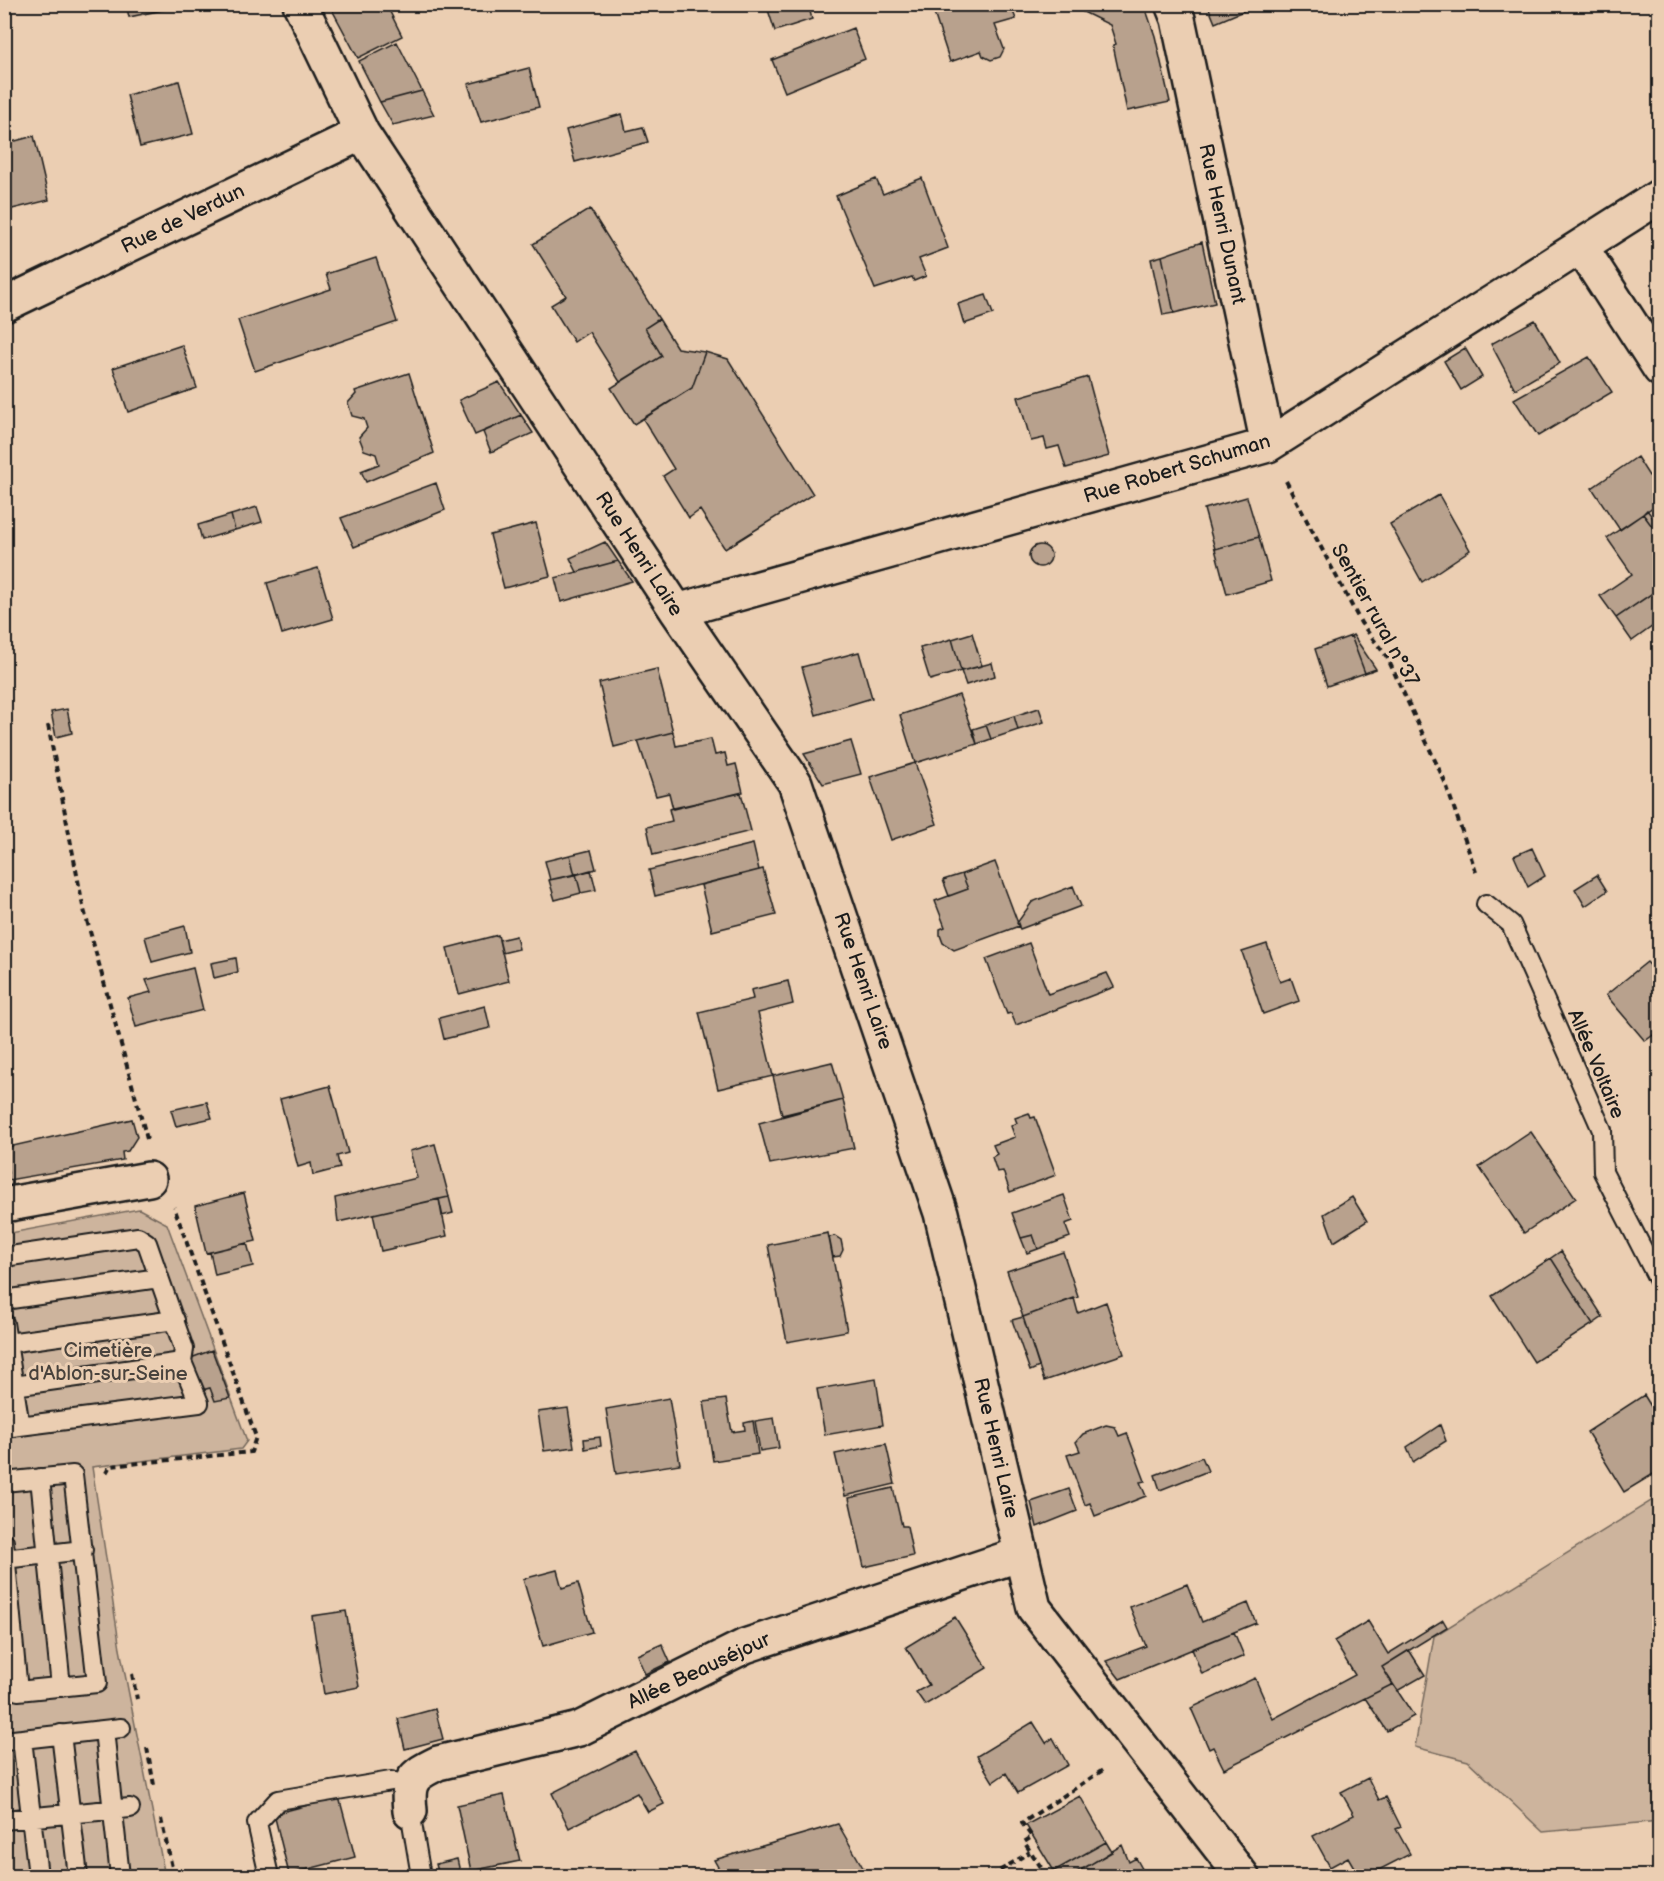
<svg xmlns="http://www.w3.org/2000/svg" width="1664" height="1881" font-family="'Balsamiq Sans',sans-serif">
<rect width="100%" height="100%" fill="#ebceb2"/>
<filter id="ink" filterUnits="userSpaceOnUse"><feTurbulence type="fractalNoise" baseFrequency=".0167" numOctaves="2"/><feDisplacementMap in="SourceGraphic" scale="12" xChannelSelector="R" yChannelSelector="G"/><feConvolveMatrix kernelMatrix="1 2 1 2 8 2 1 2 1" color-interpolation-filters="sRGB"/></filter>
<g filter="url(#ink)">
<path fill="#cdb49d" stroke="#74685c" stroke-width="1.5" d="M 139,1209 L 167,1224 L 247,1441 L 241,1449 L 92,1467 L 120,1649 L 165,1876 L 5,1876 L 5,1234 Z
M 1659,1496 L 1659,1821 L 1543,1832 L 1468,1761 L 1415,1747 L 1434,1636 Z"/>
<path fill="#b8a18d" stroke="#1c1c1c" stroke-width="1.5" d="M 126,4 L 191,4 L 129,17 Z
M 329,4 L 386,4 L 402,36 L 358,58 Z
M 786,4 L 808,4 L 812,19 L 775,31 L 768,10 Z
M 931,4 L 1010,4 L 1016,19 L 995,25 L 1004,49 L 1000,57 L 991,60 L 983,56 L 981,51 L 950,62 Z
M 1067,4 L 1144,4 L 1155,36 L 1170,102 L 1127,111 L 1113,45 L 1116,44 L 1110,25 Z
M 1211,4 L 1255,4 L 1255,6 L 1215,23 L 1208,6 Z
M 853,28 L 865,59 L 785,92 L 772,60 Z
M 397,42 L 422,91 L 380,102 L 359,61 Z
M 529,68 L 539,107 L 481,122 L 468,84 Z
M 179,81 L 193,134 L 140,147 L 127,95 Z
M 422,91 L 434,115 L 393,125 L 380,102 Z
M 622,114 L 626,131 L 643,127 L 648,142 L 575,162 L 566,130 Z
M 34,136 L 49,200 L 4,211 L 4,144 Z
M 922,178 L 948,248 L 919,259 L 926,276 L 914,281 L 912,277 L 875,289 L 836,196 L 876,179 L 883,194 Z
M 590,209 L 659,319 L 645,328 L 662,356 L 620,382 L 589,332 L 574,342 L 551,305 L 566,296 L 533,244 Z
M 1202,242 L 1215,303 L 1174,313 L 1162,256 Z
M 1162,256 L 1174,313 L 1163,315 L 1151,259 Z
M 376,258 L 397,322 L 255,371 L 238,320 L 331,289 L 326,274 Z
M 986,295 L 993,314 L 964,324 L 958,304 Z
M 659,319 L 677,348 L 705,352 L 692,388 L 634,424 L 611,388 L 662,356 L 645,328 Z
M 1535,320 L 1560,363 L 1515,389 L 1491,344 Z
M 182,345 L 197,388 L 128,412 L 113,368 Z
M 1465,348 L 1482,377 L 1461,390 L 1444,361 Z
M 705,352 L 728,359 L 813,494 L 725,549 L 700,510 L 689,518 L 663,476 L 674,469 L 643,419 L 692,388 Z
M 1589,357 L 1612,392 L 1538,436 L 1514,399 Z
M 409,373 L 434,453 L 366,482 L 361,471 L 379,464 L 376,454 L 364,450 L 359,437 L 367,428 L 364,419 L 352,416 L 348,403 L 356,394 L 355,391 Z
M 1088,377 L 1109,456 L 1066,468 L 1059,446 L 1047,449 L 1044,438 L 1031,441 L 1018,397 Z
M 499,382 L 521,415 L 475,435 L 459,400 Z
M 521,415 L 533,433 L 491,452 L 483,432 Z
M 1637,457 L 1649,476 L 1653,473 L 1660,475 L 1660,502 L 1620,530 L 1592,488 Z
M 436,483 L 445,510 L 354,547 L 341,518 Z
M 1439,495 L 1470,550 L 1422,582 L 1390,524 Z
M 1247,497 L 1259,537 L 1215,549 L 1204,509 Z
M 257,507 L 262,522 L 235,530 L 231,515 Z
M 1647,510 L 1660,527 L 1660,537 L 1643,514 Z
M 1643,514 L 1660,537 L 1660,588 L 1616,618 L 1600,596 L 1632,574 L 1607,538 Z
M 231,515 L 235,530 L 202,540 L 198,525 Z
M 536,523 L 550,576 L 504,588 L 490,535 Z
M 1259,537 L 1271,581 L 1227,594 L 1215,549 Z
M 605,542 L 618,561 L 577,572 L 570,558 Z
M1029 556a11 11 0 1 1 22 0a11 11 0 1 1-22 0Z
M 618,561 L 632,581 L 561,602 L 555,578 Z
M 318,568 L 333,619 L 282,634 L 267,583 Z
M 1660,588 L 1660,621 L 1632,641 L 1616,618 Z
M 972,633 L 982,666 L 961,671 L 952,639 Z
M 1353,635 L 1376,669 L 1365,673 L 1351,636 Z
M 1351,636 L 1365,673 L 1327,686 L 1315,649 Z
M 952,639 L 961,671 L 930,680 L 920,648 Z
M 859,652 L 872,698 L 816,715 L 802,667 Z
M 992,663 L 995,676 L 966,685 L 961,671 Z
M 657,669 L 673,732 L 614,747 L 599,683 Z
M 959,695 L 977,744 L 915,763 L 900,715 Z
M 1039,708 L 1044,722 L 1018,730 L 1014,716 Z
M 67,709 L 72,733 L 56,737 L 51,712 Z
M 1014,716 L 1018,730 L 991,739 L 986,725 Z
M 986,725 L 991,739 L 977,744 L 973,729 Z
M 673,732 L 676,746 L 711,739 L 715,755 L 725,753 L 728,766 L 736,764 L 743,792 L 673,809 L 669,793 L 656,796 L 638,741 Z
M 851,741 L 861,774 L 823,784 L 804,754 Z
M 915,763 L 937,824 L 891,840 L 870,777 Z
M 741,793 L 751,831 L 653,855 L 647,827 L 672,821 L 669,809 Z
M 753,844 L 759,870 L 655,896 L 649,870 Z
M 1532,848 L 1545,876 L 1528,887 L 1514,856 Z
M 591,850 L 596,869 L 575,875 L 570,855 Z
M 570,855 L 575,875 L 550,880 L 545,861 Z
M 995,862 L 1019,926 L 954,950 L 943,943 L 940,935 L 940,929 L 945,927 L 935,901 L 968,889 L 962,874 Z
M 763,869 L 776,915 L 712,931 L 701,885 Z
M 591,870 L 596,890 L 581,893 L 576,874 Z
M 576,874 L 581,893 L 555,900 L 549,880 Z
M 962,874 L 968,889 L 949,896 L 943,880 Z
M 1597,875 L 1607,891 L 1585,906 L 1575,889 Z
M 1073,886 L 1081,906 L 1020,929 L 1017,923 L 1032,902 Z
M 185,926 L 190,952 L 152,962 L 145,937 Z
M 498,935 L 509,981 L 459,994 L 447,948 Z
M 516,936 L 519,949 L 502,953 L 499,940 Z
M 1029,943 L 1048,994 L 1107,973 L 1114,987 L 1016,1025 L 1011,1013 L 1007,1014 L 986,959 Z
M 1267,944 L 1280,982 L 1291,978 L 1299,1001 L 1263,1014 L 1242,952 Z
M 236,958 L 238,972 L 214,978 L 211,963 Z
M 1647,962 L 1660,976 L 1660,1030 L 1645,1041 L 1606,995 Z
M 193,968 L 203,1010 L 136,1027 L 128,998 L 151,992 L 146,980 Z
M 788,981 L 793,1004 L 758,1013 L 773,1076 L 718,1089 L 699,1012 L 753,999 L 751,990 Z
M 485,1006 L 490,1028 L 444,1039 L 439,1018 Z
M 832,1062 L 843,1100 L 782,1115 L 773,1076 Z
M 330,1086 L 348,1153 L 337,1156 L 340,1168 L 313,1175 L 311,1163 L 298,1167 L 280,1099 Z
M 843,1100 L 854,1148 L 770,1164 L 759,1123 Z
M 207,1102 L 212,1118 L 176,1126 L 171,1110 Z
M 1029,1113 L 1031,1118 L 1035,1117 L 1056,1175 L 1010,1192 L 1003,1171 L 997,1172 L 992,1157 L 997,1154 L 993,1145 L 1015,1137 L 1011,1126 L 1017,1123 L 1015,1118 Z
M 132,1119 L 137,1137 L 128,1151 L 122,1152 L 123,1160 L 9,1180 L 4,1148 Z
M 1531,1132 L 1576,1198 L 1524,1233 L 1479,1167 Z
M 435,1144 L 449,1197 L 338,1222 L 335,1198 L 417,1178 L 410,1151 Z
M 244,1193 L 256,1241 L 206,1253 L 195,1206 Z
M 1064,1195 L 1073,1221 L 1065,1224 L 1070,1237 L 1038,1249 L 1033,1235 L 1021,1238 L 1012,1213 Z
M 449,1197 L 453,1213 L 442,1216 L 439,1199 Z
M 1352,1197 L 1367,1221 L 1334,1242 L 1324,1214 Z
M 439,1199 L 447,1236 L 381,1251 L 373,1214 Z
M 828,1233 L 847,1331 L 787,1342 L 768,1245 Z
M 1033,1235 L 1038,1249 L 1027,1253 L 1021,1238 Z
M 835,1236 L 841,1240 L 843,1250 L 840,1256 L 833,1257 L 829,1237 Z
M 247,1243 L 253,1266 L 215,1275 L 210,1252 Z
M 1561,1251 L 1603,1317 L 1593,1324 L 1551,1258 Z
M 1063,1252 L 1078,1297 L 1023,1317 L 1007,1271 Z
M 1551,1258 L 1593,1324 L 1534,1362 L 1492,1296 Z
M 1074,1298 L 1078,1313 L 1106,1302 L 1124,1354 L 1044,1381 L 1023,1317 Z
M 1023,1317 L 1039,1367 L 1030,1371 L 1012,1320 Z
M 212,1350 L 230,1398 L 215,1401 L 210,1388 L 202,1390 L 191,1358 Z
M 876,1379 L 883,1425 L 825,1435 L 817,1389 Z
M 1644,1395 L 1660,1421 L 1660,1470 L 1624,1492 L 1587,1432 Z
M 669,1398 L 680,1464 L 616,1474 L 606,1409 Z
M 726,1399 L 732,1432 L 745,1430 L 744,1423 L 753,1421 L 758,1454 L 713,1461 L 704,1402 Z
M 568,1408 L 574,1447 L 544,1451 L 538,1412 Z
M 774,1418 L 779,1448 L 760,1451 L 755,1421 Z
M 1106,1425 L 1115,1427 L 1119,1436 L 1127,1433 L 1145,1481 L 1140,1482 L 1146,1496 L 1095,1516 L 1090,1503 L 1085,1505 L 1067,1455 L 1080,1451 L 1076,1442 L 1083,1434 Z
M 1440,1425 L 1446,1441 L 1413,1462 L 1407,1447 Z
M 600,1437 L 601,1446 L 585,1449 L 584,1439 Z
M 886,1444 L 895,1484 L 845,1496 L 835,1454 Z
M 1202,1457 L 1208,1471 L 1160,1490 L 1155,1475 Z
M 893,1488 L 902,1526 L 907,1526 L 913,1556 L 864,1567 L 849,1498 Z
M 1069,1489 L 1077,1511 L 1037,1527 L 1031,1502 Z
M 557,1570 L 562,1588 L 578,1583 L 592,1632 L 543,1646 L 523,1579 Z
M 1187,1584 L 1202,1622 L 1248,1603 L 1256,1623 L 1120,1679 L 1106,1661 L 1146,1646 L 1130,1607 Z
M 346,1611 L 359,1687 L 324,1694 L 312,1616 Z
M 955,1617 L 987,1668 L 925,1705 L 916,1692 L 929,1685 L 906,1647 Z
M 1443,1620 L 1447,1627 L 1382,1667 L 1393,1684 L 1224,1769 L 1213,1747 L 1209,1749 L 1191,1708 L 1255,1678 L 1273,1719 L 1355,1675 L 1334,1641 L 1368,1621 L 1388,1654 Z
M 1234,1632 L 1244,1656 L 1202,1674 L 1192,1649 Z
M 662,1644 L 670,1662 L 645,1674 L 637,1655 Z
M 1409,1650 L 1425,1675 L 1397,1691 L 1382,1667 Z
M 1393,1684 L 1414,1716 L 1387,1731 L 1365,1698 Z
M 435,1709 L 443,1739 L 405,1749 L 398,1719 Z
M 1033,1722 L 1046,1743 L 1053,1738 L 1068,1765 L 1018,1793 L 1006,1773 L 993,1782 L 977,1756 Z
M 635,1751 L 664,1804 L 648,1812 L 637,1793 L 569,1828 L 552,1793 Z
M 1368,1778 L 1379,1800 L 1386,1797 L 1401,1827 L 1396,1829 L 1410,1854 L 1367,1876 L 1359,1876 L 1348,1857 L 1330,1867 L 1313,1836 L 1354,1815 L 1341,1792 Z
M 504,1795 L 520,1861 L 471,1871 L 457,1805 Z
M 1080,1796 L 1106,1842 L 1054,1871 L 1026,1825 Z
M 339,1797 L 355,1857 L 289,1874 L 274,1814 Z
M 838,1824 L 866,1873 L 854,1876 L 723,1876 L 714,1860 Z
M 1106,1842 L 1112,1852 L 1070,1876 L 1057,1876 L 1054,1871 Z
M 1122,1845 L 1129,1862 L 1136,1858 L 1146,1876 L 1091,1876 L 1086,1867 Z
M 457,1859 L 461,1876 L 439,1876 L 436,1864 Z"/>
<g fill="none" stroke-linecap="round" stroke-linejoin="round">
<defs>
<path id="lane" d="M 1486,904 L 1511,924 L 1602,1130 L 1603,1172 L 1660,1283
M 4,1257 L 138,1237 L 147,1243 L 184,1349 L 182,1362 L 199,1403 L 4,1428
M 4,1300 L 159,1278
M 4,1323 L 20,1426
M 8,1343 L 175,1320
M 14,1386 L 182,1362
M 40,1478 L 61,1687
M 4,1482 L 73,1475 L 97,1683 L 18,1691 L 4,1542
M 4,1559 L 83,1550
M 104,1730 L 120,1876
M 61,1734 L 78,1876
M 22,1739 L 38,1876
M 4,1741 L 121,1728
M 410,1811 L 421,1876
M 4,1820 L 130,1808
M 269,1876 L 257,1823 L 278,1800 L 391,1781"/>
<path id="street" d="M 300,4 L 362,133 L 677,611 L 795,783 L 941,1213 L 1034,1608 L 1242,1876
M 1172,4 L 1178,19 L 1268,445
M 1581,247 L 1660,369
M 4,305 L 362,133
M 677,611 L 1268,445 L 1660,196
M 4,1205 L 149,1179
M 410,1811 C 407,1781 411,1776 438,1763 L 579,1729 L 745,1646 L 1021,1554"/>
</defs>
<use href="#lane" stroke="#1c1c1c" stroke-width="22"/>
<use href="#street" stroke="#1c1c1c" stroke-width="38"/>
<path stroke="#1c1c1c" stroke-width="4" stroke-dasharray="6 4.5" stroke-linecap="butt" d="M 1286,481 L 1361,623 L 1387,657 L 1445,782 L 1477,875
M 48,725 L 83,906 L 147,1139
M 106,1473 L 110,1466 L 251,1452 L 256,1437 L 174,1207
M 132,1674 L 137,1699
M 147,1748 L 154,1785
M 161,1819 L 174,1876
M 991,1876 L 1030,1852
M 1047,1876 L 1024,1842 L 1032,1837 L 1022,1823 L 1103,1770"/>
<use href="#lane" stroke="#ebceb2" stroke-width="18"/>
<use href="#street" stroke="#ebceb2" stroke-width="33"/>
</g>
</g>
<g text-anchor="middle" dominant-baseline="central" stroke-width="6" stroke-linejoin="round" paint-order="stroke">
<g font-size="20" fill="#1c1c1c" stroke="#ebceb2">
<text transform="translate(183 219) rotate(-26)">Rue de Verdun</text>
<text transform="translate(1222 224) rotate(78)">Rue Henri Dunant</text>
<text transform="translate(1177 469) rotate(-17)">Rue Robert Schuman</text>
<text transform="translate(639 554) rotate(57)">Rue Henri Laire</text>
<text transform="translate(1375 615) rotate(61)">Sentier rural n°37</text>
<text transform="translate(863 981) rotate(71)">Rue Henri Laire</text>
<text transform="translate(1596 1064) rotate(67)">Allée Voltaire</text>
<text transform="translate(996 1448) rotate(77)">Rue Henri Laire</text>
<text transform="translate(699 1671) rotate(-25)">Allée Beauséjour</text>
</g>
<g font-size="20" fill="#48423c" stroke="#ebceb2">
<text x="108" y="1351">Cimetière<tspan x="108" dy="23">d'Ablon-sur-Seine</tspan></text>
</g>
</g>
<rect width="1664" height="1881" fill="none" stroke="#ebceb2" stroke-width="24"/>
<rect x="12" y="12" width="1640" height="1857" fill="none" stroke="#1c1c1c" stroke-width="2" filter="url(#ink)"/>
</svg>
